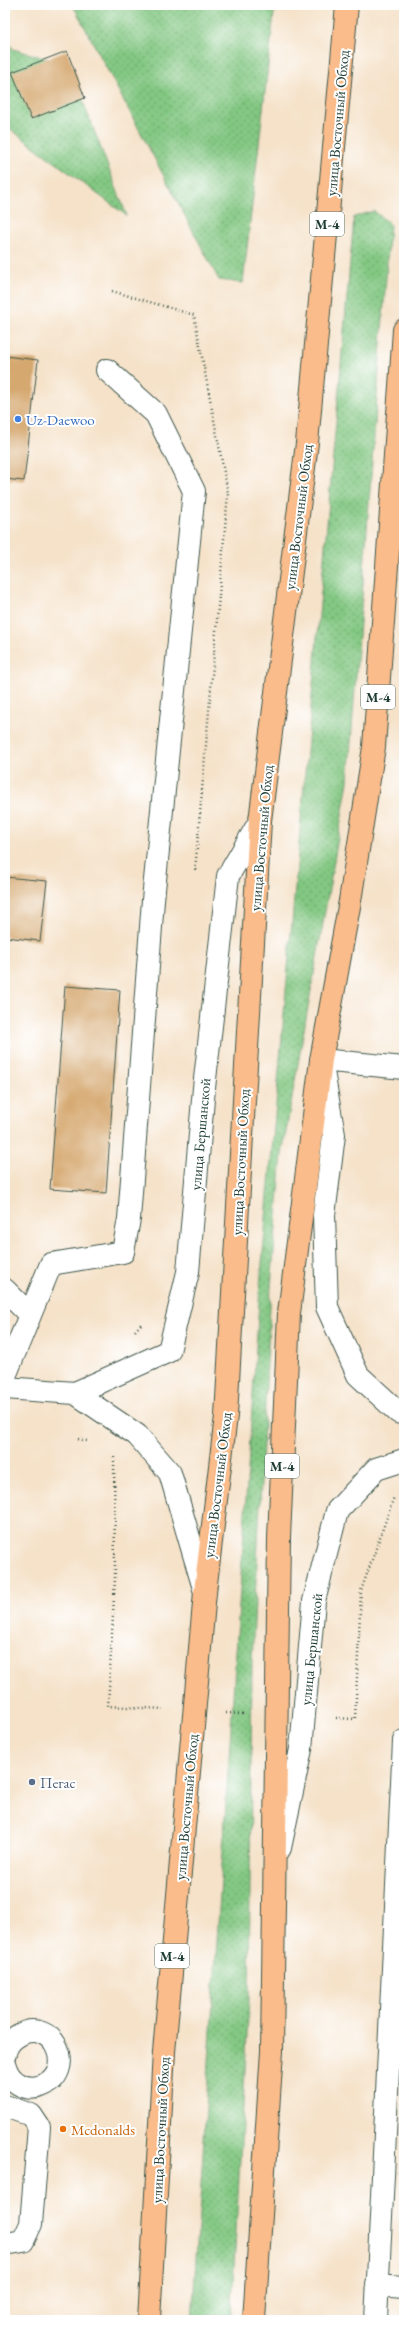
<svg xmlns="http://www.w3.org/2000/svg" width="409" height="2325" font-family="'EB Garamond',serif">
<defs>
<pattern id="grass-dots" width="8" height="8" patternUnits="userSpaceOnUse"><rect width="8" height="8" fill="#82c782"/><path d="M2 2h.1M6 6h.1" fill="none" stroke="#6aa36b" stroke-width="1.8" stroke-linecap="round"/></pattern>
</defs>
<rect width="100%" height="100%" fill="#fff"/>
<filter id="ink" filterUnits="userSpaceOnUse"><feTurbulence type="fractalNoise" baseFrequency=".025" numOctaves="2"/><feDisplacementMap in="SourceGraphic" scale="8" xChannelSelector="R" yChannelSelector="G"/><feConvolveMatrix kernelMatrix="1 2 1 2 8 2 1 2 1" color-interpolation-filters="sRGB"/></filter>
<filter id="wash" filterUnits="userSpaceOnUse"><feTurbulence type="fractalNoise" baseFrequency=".012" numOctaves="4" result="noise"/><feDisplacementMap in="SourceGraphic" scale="16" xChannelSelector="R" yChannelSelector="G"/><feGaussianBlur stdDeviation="0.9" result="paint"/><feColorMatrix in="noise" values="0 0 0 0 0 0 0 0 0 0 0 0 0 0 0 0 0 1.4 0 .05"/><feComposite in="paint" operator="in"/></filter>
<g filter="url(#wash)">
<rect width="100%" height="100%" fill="#f5e2c9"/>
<path fill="url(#grass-dots)" stroke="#50825b" d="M 73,5 L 275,5 L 243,283 L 219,280 Z
M 5,36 L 13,49 L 69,65 L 127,216 L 5,125 Z
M 374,211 L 390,224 L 348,782 L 282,1154 L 271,1287 L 252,1661 L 249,2000 L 231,2320 L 192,2320 L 260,1286 L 354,217 Z"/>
<g id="blocks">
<path fill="#d5a86f" d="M 67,51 L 85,98 L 31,119 L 12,72 Z
M 5,356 L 38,360 L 24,481 L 5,479 Z
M 5,877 L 47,881 L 40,941 L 5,937 Z
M 65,986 L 120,990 L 106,1193 L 50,1189 Z"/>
</g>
</g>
<g filter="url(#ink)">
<use href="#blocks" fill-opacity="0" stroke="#3f564a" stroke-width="1"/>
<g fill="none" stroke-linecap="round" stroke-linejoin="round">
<defs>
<path id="minor" d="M 404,1068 L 321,1060 L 334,1135 L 324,1215 L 327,1307 L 358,1375 L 398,1412 L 404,1414
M 5,1290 L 30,1315
M 5,1376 L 51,1264 L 123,1252 L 129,1219 L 153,900 L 194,491 L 156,414 L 107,370
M 5,1388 L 75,1393 L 169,1351 L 188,1272 L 204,1088 L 228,876 L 260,821
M 75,1393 L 137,1435 L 170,1473 L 205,1592
M 280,1848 L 301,1749 L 314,1601 L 337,1511 L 376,1469 L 404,1460
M 5,2054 C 6,2045 12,2039 19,2035 C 53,2016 79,2072 41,2086 C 25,2092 9,2081 5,2066
M 5,2106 L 31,2115 L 39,2127 L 31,2224 L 23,2241 L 5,2244
M 377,2285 L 404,2287
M 376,2320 L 404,1741"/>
<path id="highway" d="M 149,2320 L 164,2052 L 205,1592 L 226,1416 L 260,821 L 307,443 L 347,5
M 254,2320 L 272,2051 L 279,1538 L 289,1313 L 321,1060 L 350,901 L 374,747 L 404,330"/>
</defs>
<use href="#minor" stroke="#3f564a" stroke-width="24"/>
<use href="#highway" stroke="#3f564a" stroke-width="24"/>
<path stroke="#3f564a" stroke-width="2.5" stroke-dasharray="1 3" stroke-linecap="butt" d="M 112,291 L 194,315 L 228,493 L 195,871
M 135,1331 L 142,1323
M 78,1439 L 87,1441
M 114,1457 L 115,1578 L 108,1706 L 163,1709
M 226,1713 L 245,1714
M 336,1718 L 355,1719 L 361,1591 L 394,1497"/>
<use href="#minor" stroke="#fff" stroke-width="22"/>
<use href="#highway" stroke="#fabc8b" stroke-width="22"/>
</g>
</g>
<circle fill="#3f7fe0" stroke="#fff" stroke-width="1.5" cx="18" cy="419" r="4"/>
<circle fill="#5c6f8a" stroke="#fff" stroke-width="1.5" cx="32" cy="1782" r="4"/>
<circle fill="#e8710a" stroke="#fff" stroke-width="1.5" cx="63" cy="2129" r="4"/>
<g text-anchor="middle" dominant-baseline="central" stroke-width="4" stroke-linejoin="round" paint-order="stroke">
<g fill="#fff" stroke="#627771" stroke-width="1">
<rect x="310" y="212" width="34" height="24" rx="3"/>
<rect x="361" y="685" width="34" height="24" rx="3"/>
<rect x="265" y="1454" width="34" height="24" rx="3"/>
<rect x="155" y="1944" width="34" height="24" rx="3"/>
</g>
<g font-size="14" font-weight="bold" fill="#1f3d34">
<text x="327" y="224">М-4</text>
<text x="378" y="697">М-4</text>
<text x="282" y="1466">М-4</text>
<text x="172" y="1956">М-4</text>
</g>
<g font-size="15" fill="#1f3d34" stroke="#fff">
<text transform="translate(337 123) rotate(-85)">улица Восточный Обход</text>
<text transform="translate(298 517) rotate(-83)">улица Восточный Обход</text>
<text transform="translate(261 838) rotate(-85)">улица Восточный Обход</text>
<text transform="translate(200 1134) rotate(-85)">улица Бершанской</text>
<text transform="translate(240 1162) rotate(-87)">улица Восточный Обход</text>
<text transform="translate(217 1485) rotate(-83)">улица Восточный Обход</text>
<text transform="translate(311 1649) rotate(-84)">улица Бершанской</text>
<text transform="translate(186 1807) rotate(-85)">улица Восточный Обход</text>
<text transform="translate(160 2130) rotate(-87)">улица Восточный Обход</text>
</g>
<g font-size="15" fill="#366cbe" stroke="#fff" text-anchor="start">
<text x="26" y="419">Uz-Daewoo</text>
</g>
<g font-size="15" fill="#4e5e75" stroke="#fff" text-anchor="start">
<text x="40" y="1782">Пегас</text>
</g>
<g font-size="15" fill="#c56008" stroke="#fff" text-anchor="start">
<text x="71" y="2129">Mcdonalds</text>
</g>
</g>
<rect width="409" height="2325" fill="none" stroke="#fff" stroke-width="20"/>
</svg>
